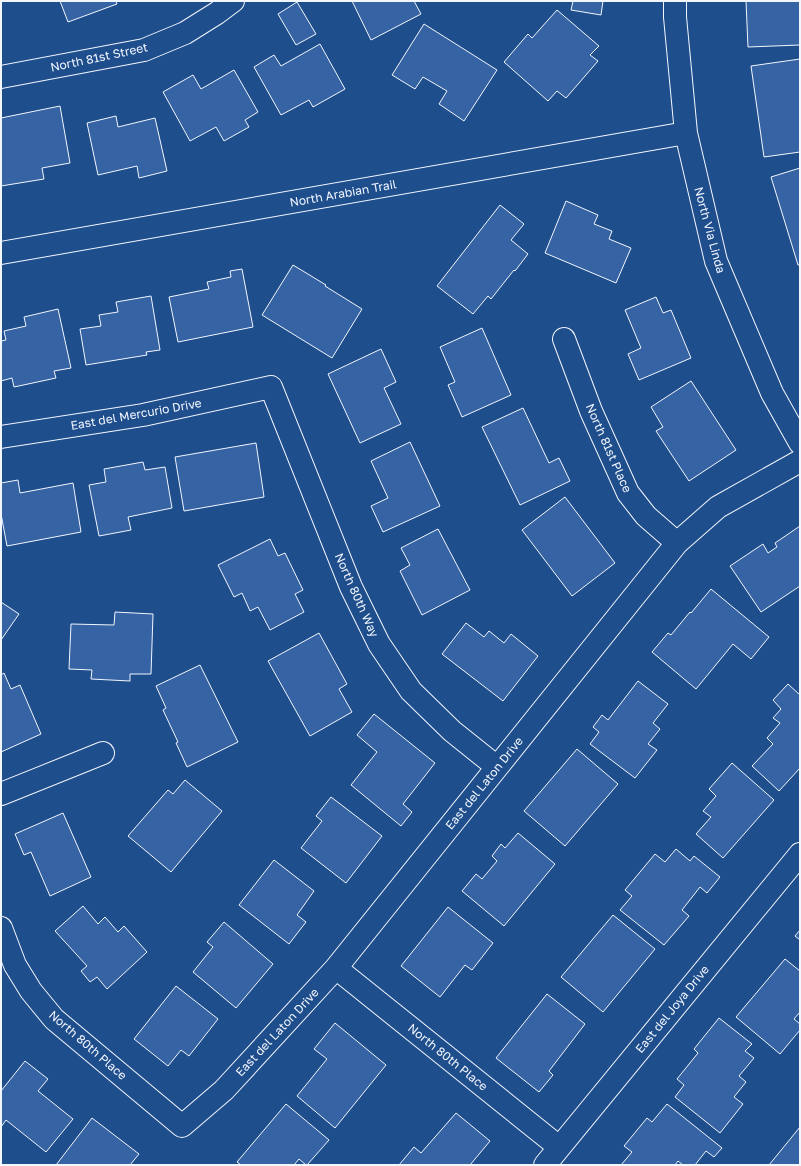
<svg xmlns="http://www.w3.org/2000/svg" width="801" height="1166" font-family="'Golos Text',sans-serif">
<rect width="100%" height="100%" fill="#1f4e8c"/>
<path fill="#3563a3" stroke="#f2f6ff" d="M 60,1 L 116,1 L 117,4 L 68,22 Z
M 352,1 L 414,1 L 421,14 L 371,40 Z
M 573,1 L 603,1 L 601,15 L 571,10 Z
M 746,1 L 800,1 L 800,45 L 748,47 Z
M 297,2 L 316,34 L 296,45 L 278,14 Z
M 557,10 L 599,46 L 590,55 L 598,61 L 566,98 L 557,91 L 548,101 L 504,62 L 528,34 L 532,38 Z
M 424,24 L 497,70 L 464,121 L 439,104 L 447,91 L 423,77 L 415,89 L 392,75 Z
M 320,44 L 345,89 L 313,107 L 309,100 L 281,115 L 254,67 L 274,55 L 281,66 Z
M 800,59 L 800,152 L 764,157 L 751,66 Z
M 234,70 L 258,112 L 245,120 L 249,127 L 224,141 L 216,127 L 190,141 L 163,92 L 193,75 L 201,89 Z
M 60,106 L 70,163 L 42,168 L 44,179 L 1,186 L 1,118 Z
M 116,116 L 118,127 L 155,118 L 167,171 L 139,178 L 137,166 L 98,175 L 87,123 Z
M 800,168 L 800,265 L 798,265 L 771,177 Z
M 566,201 L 598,215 L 594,224 L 612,231 L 609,239 L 631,248 L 616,283 L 545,253 Z
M 500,205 L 524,224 L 511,240 L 528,254 L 515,271 L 514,270 L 491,299 L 488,296 L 473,314 L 437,286 Z
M 293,265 L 326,285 L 325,286 L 362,309 L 332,358 L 262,315 Z
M 242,269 L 253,327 L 178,342 L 169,297 L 209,289 L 207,282 L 231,277 L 230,271 Z
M 151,296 L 160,350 L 146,352 L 147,355 L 86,365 L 80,329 L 101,326 L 99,315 L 118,312 L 116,302 Z
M 656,297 L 663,313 L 671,310 L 691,358 L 639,380 L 628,354 L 641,348 L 625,310 Z
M 58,309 L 71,368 L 54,371 L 56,378 L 14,387 L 12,378 L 1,381 L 1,341 L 6,340 L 4,331 L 26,326 L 24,317 Z
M 482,328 L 511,395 L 462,417 L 448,385 L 455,382 L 440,347 Z
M 381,349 L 396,382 L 384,388 L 401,424 L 360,443 L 328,374 Z
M 691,381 L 736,450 L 689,481 L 656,431 L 663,427 L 651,407 Z
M 523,408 L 549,463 L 559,458 L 570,481 L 520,505 L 482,427 Z
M 410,442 L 440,506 L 383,532 L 371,506 L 388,498 L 371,461 Z
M 256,443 L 264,497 L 184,511 L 175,457 Z
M 143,462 L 145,470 L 165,467 L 172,508 L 128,517 L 131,530 L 99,536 L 89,485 L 106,482 L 104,469 Z
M 18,480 L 20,493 L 73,483 L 81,532 L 7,546 L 1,514 L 1,483 Z
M 565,497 L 615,563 L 572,596 L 522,530 Z
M 800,526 L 800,586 L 761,612 L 730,566 L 763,544 L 768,553 L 777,547 L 775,543 Z
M 438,529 L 470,590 L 422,615 L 400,571 L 410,565 L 401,548 Z
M 270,539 L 278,556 L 285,553 L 303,590 L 295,594 L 304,612 L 270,630 L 258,607 L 250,611 L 242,593 L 234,597 L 218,565 Z
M 711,589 L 769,637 L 751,659 L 733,644 L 696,689 L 652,652 L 668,633 L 671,635 L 690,612 L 691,613 Z
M 1,602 L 19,614 L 1,640 Z
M 115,612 L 153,614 L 151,674 L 130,674 L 130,681 L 91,679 L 92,670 L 69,669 L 71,624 L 114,625 Z
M 466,623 L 484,637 L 489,631 L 504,643 L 511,634 L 538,656 L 503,701 L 442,654 Z
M 319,633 L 347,684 L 339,689 L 352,712 L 310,736 L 268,661 Z
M 200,665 L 238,742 L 187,767 L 176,743 L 178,742 L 163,710 L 166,708 L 156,686 Z
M 4,673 L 11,689 L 20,685 L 41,734 L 1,752 L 1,675 Z
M 638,681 L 668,704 L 653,723 L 660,729 L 648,744 L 657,750 L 635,778 L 590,744 L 599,732 L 593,727 L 602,715 L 608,720 Z
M 788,684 L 800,695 L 800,768 L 779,791 L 752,766 L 773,744 L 767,738 L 780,723 L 773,718 L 781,709 L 773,700 Z
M 374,714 L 435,763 L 403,804 L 412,812 L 401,826 L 351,785 L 377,752 L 357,735 Z
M 577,749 L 618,784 L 565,846 L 524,811 Z
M 732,763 L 774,800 L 723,858 L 696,834 L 711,817 L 703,811 L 716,796 L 709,789 Z
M 185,780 L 222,811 L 171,872 L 128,836 L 168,790 L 173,794 Z
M 331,797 L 382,836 L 346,883 L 301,848 L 322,821 L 316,816 Z
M 63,813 L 91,877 L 50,896 L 31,852 L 24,855 L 15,834 Z
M 518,833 L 555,864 L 504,926 L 462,891 L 476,874 L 482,879 L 497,861 L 492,856 L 501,844 L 505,848 Z
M 676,849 L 690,861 L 694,856 L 720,877 L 707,893 L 700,887 L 682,910 L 689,916 L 664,945 L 620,910 L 632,896 L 625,890 L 655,854 L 665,862 Z
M 274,860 L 314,891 L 297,915 L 306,922 L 289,944 L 239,905 Z
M 83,906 L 98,924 L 105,917 L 118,932 L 124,926 L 147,952 L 107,989 L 97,977 L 90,982 L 81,971 L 87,966 L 55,931 Z
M 448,907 L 493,943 L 472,970 L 465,965 L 440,997 L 401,966 Z
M 613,915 L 655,949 L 603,1012 L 561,977 Z
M 224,922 L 273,964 L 236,1008 L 193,972 L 213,947 L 207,942 Z
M 800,930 L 800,940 L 795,936 Z
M 785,959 L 800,971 L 800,1012 L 794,1019 L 800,1024 L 800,1030 L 780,1054 L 736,1017 Z
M 176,986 L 218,1019 L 189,1056 L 181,1050 L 168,1066 L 134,1039 Z
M 547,994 L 585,1024 L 549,1071 L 553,1075 L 539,1092 L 496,1058 Z
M 719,1018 L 752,1044 L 745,1051 L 754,1058 L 739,1076 L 746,1082 L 734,1097 L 743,1104 L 720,1133 L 675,1097 L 684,1085 L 677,1079 L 698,1053 L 694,1049 Z
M 335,1023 L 386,1065 L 335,1128 L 297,1096 L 327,1059 L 314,1049 Z
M 25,1061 L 48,1079 L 38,1091 L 73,1119 L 46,1152 L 6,1120 L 1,1127 L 1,1091 Z
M 286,1104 L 329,1140 L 307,1165 L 306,1165 L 299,1159 L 294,1165 L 241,1165 L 237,1162 Z
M 667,1104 L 722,1148 L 714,1157 L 706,1151 L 695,1165 L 683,1165 L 678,1161 L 675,1165 L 621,1165 L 632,1152 L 624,1146 L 647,1118 L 652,1122 Z
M 456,1113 L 490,1141 L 470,1165 L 399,1165 L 414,1147 L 421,1153 Z
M 92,1118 L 139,1154 L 130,1165 L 56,1165 Z
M 800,1127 L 800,1165 L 769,1165 Z"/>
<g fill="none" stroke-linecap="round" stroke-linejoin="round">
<defs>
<path id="minor" d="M 675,1 L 675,17 L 686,133 L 716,261 L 772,393 L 800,443
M 1,77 L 144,50 L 185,33 L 217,13 L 233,1
M 1,253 L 686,133
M 564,339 L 591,411 L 628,493 L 646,516 L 677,543
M 1,437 L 143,415 L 271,387 L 351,587 L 379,644 L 411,691 L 452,731 L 497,767
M 1,794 L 103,753
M 1,928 L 15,965 L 31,991 L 54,1019 L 182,1126 L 224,1090 L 336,968 L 677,543 L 718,507 L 800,461
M 336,968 L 559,1147
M 545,1165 L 800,854"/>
</defs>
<use href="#minor" stroke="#f2f6ff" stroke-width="24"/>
<use href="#minor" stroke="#1f4e8c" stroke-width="22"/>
</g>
<g text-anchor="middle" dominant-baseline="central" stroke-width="3" stroke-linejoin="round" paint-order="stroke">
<g font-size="12" fill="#f2f6ff" stroke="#1f4e8c">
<text transform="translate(99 57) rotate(-12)">North 81st Street</text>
<text transform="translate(343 193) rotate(-10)">North Arabian Trail</text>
<text transform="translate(710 230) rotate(75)">North Via Linda</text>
<text transform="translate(136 414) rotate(-10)">East del Mercurio Drive</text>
<text transform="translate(609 448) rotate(66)">North 81st Place</text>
<text transform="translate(357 595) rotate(66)">North 80th Way</text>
<text transform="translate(484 783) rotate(-51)">East del Laton Drive</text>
<text transform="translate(672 1009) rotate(-51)">East del Joya Drive</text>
<text transform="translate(277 1032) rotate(-47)">East del Laton Drive</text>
<text transform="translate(88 1045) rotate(41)">North 80th Place</text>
<text transform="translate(448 1057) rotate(39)">North 80th Place</text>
</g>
</g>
<rect width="801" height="1166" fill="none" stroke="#f2f6ff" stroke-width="4"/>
</svg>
